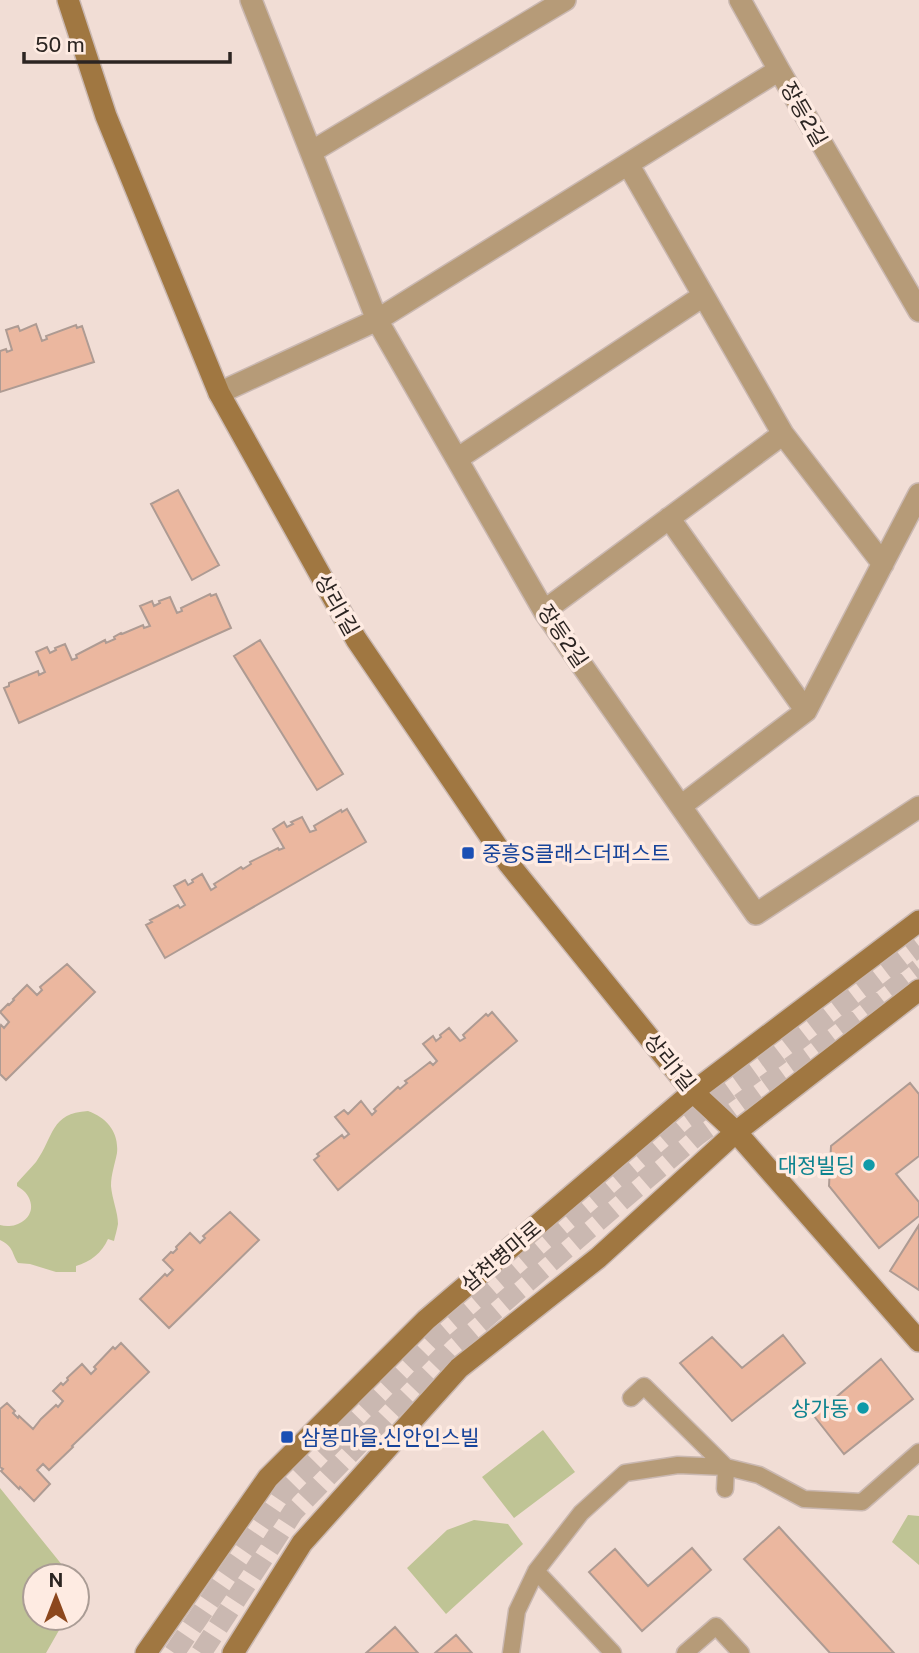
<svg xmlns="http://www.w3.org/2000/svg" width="919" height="1653" font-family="'Public Sans','Noto Sans KR',sans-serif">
<rect width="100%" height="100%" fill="#f1ddd5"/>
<path fill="#bfc495" d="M 88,1111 C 107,1118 119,1132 117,1153 C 115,1164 111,1174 111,1186 C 112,1199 118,1212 118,1224 C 117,1230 115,1236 114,1241 L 108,1239 C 102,1253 90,1262 76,1266 L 76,1272 L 56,1272 L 30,1264 L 18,1263 C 11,1252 14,1247 0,1240 L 0,1225 C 16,1230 38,1217 29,1198 C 27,1193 22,1189 17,1186 L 17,1183 C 23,1176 30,1169 36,1162 C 54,1137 50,1113 88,1111 Z
M 543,1430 L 575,1472 L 514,1518 L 482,1477 Z
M 0,1488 L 71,1576 L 35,1576 L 35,1618 L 66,1618 L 46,1653 L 0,1653 Z
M 908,1515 L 919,1516 L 919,1565 L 892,1542 Z
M 474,1520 L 508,1524 L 523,1544 L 446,1614 L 407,1568 L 447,1530 Z"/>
<path fill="#ebb79f" stroke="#ae9b93" stroke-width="2" d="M 36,324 L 42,341 L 47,339 L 46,336 L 76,325 L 77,328 L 82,326 L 94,362 L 0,392 L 0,351 L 6,349 L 7,352 L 12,350 L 6,330 L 18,326 L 20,331 Z
M 178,490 L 219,565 L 192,580 L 151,504 Z
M 210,594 L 211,596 L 216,594 L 231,628 L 19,723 L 4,688 L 9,686 L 9,683 L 38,671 L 39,675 L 45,672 L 36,652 L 47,647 L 50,653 L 56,650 L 55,648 L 65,644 L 72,660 L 77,658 L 76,655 L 105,640 L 106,643 L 115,639 L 114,637 L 121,633 L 122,634 L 143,625 L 144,628 L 150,626 L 140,606 L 152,601 L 154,606 L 160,603 L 159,601 L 170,597 L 177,613 L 182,611 L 181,608 Z
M 260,640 L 343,774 L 317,790 L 234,656 Z
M 347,809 L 366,842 L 165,958 L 146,925 L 152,922 L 150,920 L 158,916 L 178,905 L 180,908 L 185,905 L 174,886 L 185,880 L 188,885 L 193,882 L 192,880 L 202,874 L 211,890 L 216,887 L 214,884 L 241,867 L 243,869 L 251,864 L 250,862 L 278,848 L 279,850 L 284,848 L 273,829 L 284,822 L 287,827 L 293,824 L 291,822 L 302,817 L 310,832 L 316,830 L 314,826 L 341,810 L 342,812 Z
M 67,964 L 95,992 L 6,1080 L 0,1074 L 0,1027 L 1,1025 L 4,1028 L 9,1022 L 0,1012 L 8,1004 L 9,1005 L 14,1000 L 13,999 L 27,985 L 37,995 L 42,990 L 40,987 Z
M 492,1012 L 517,1041 L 338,1190 L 314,1160 L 319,1156 L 317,1154 L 342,1135 L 344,1138 L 349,1134 L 335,1117 L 344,1110 L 348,1114 L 361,1101 L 372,1115 L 376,1111 L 374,1109 L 398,1087 L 400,1089 L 407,1083 L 405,1081 L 412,1076 L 430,1062 L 433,1065 L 437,1061 L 423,1044 L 433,1036 L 436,1041 L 441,1037 L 440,1035 L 449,1028 L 460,1041 L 465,1038 L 463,1035 L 486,1014 L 488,1016 Z
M 910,1083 L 919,1094 L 919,1156 L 896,1174 L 919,1202 L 919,1216 L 879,1248 L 829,1186 L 831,1146 Z
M 230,1212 L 259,1240 L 169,1328 L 140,1299 L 165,1274 L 167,1276 L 173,1270 L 163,1260 L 171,1252 L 173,1253 L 177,1249 L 176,1247 L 190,1233 L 200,1243 L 205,1238 L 203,1236 Z
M 919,1225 L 919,1290 L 890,1271 Z
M 783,1335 L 805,1363 L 732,1421 L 680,1363 L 712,1337 L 742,1368 Z
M 121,1343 L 149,1372 L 72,1446 L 73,1447 L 49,1470 L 43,1464 L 37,1470 L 50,1484 L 34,1501 L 20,1487 L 19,1489 L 1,1471 L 3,1469 L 0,1467 L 0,1409 L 7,1403 L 15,1411 L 13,1413 L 18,1418 L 19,1416 L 33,1429 L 41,1419 L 56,1405 L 58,1407 L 63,1401 L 53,1391 L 61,1383 L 63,1385 L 68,1380 L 67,1378 L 82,1364 L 91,1374 L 96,1369 L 94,1367 L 113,1347 L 115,1349 Z
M 881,1359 L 913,1399 L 844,1454 L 814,1416 Z
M 779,1527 L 894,1653 L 830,1653 L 744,1559 Z
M 692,1548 L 711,1570 L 642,1631 L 589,1572 L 615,1549 L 648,1586 Z
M 395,1627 L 418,1653 L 366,1653 Z
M 456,1635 L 472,1653 L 435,1653 Z"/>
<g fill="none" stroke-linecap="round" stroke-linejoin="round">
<path stroke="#cab8b1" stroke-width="21" stroke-dasharray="21 10" stroke-linecap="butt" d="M 174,1653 L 285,1491 L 440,1334 L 684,1123 L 777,1056 L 919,946
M 201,1653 L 293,1512 L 454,1345 L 696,1136 L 813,1051 L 919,969"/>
<defs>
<path id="lane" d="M 631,1398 L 644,1386 L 726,1467 L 725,1489
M 536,1571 L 613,1653
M 511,1653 L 517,1611 L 536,1571 L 581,1513 L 625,1473 L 678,1465 L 726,1467 L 759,1475 L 804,1499 L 862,1502 L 919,1452
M 685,1653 L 716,1626 L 741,1653"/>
<path id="street" d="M 251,0 L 377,320 L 544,611 L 756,914 L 919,807
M 740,0 L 779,70 L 919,311
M 311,152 L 565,0
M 628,164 L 783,434 L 883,564
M 219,393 L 377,320 L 779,70
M 457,459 L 703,296
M 669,518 L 806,711
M 544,611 L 783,434
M 681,806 L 806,711 L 919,494"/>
<path id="secondary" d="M 68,0 L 106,116 L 219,393 L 356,639 L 509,864 L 693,1092 L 736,1132 L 919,1341
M 146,1653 L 268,1478 L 426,1320 L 693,1092 L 919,921
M 233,1653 L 302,1543 L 459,1368 L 598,1258 L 736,1132 L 919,990"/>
</defs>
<use href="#lane" stroke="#cab8b1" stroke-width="19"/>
<use href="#street" stroke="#cab8b1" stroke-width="24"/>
<use href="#secondary" stroke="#cab8b1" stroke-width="24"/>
<use href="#lane" stroke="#b69b78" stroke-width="16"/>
<use href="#street" stroke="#b69b78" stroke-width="21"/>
<use href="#secondary" stroke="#a07741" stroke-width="21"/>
</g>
<g fill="#1a4fb4" stroke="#feebe2" stroke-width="2.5">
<rect x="461" y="846" width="14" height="14" rx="3.5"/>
<rect x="280" y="1430" width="14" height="14" rx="3.5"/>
</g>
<g fill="#0f9aa8" stroke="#feebe2" stroke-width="2.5">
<circle cx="869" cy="1165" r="7"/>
<circle cx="863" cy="1408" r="7"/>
</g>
<g text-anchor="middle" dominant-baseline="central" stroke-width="7" stroke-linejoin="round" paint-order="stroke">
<g font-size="21" fill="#2c2522" stroke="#feebe2">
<text transform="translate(804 114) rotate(60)">장등2길</text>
<text transform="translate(337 605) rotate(61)">상리1길</text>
<text transform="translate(563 636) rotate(56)">장등2길</text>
<text transform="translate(670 1062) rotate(51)">상리1길</text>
<text transform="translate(501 1256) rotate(-40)">삼천병마로</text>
</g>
<g font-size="21" fill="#164399" stroke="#feebe2" text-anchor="start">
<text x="482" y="853">중흥S클래스더퍼스트</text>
<text x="301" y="1437">삼봉마을.신안인스빌</text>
</g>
<g font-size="21" fill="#0d838f" stroke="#feebe2" text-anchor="end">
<text x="855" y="1165">대정빌딩</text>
<text x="849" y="1408">상가동</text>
</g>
</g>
<g transform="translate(56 1597)"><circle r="33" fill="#feebe2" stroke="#aa9c95" stroke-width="2"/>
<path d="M0-5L12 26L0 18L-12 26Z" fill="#8c471d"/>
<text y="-10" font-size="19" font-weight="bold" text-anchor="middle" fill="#2c2522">N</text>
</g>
<path d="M24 52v10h206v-10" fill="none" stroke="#2c2522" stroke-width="3.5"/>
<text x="35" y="52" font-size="21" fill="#2c2522" stroke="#feebe2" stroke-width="5" paint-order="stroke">50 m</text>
</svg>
